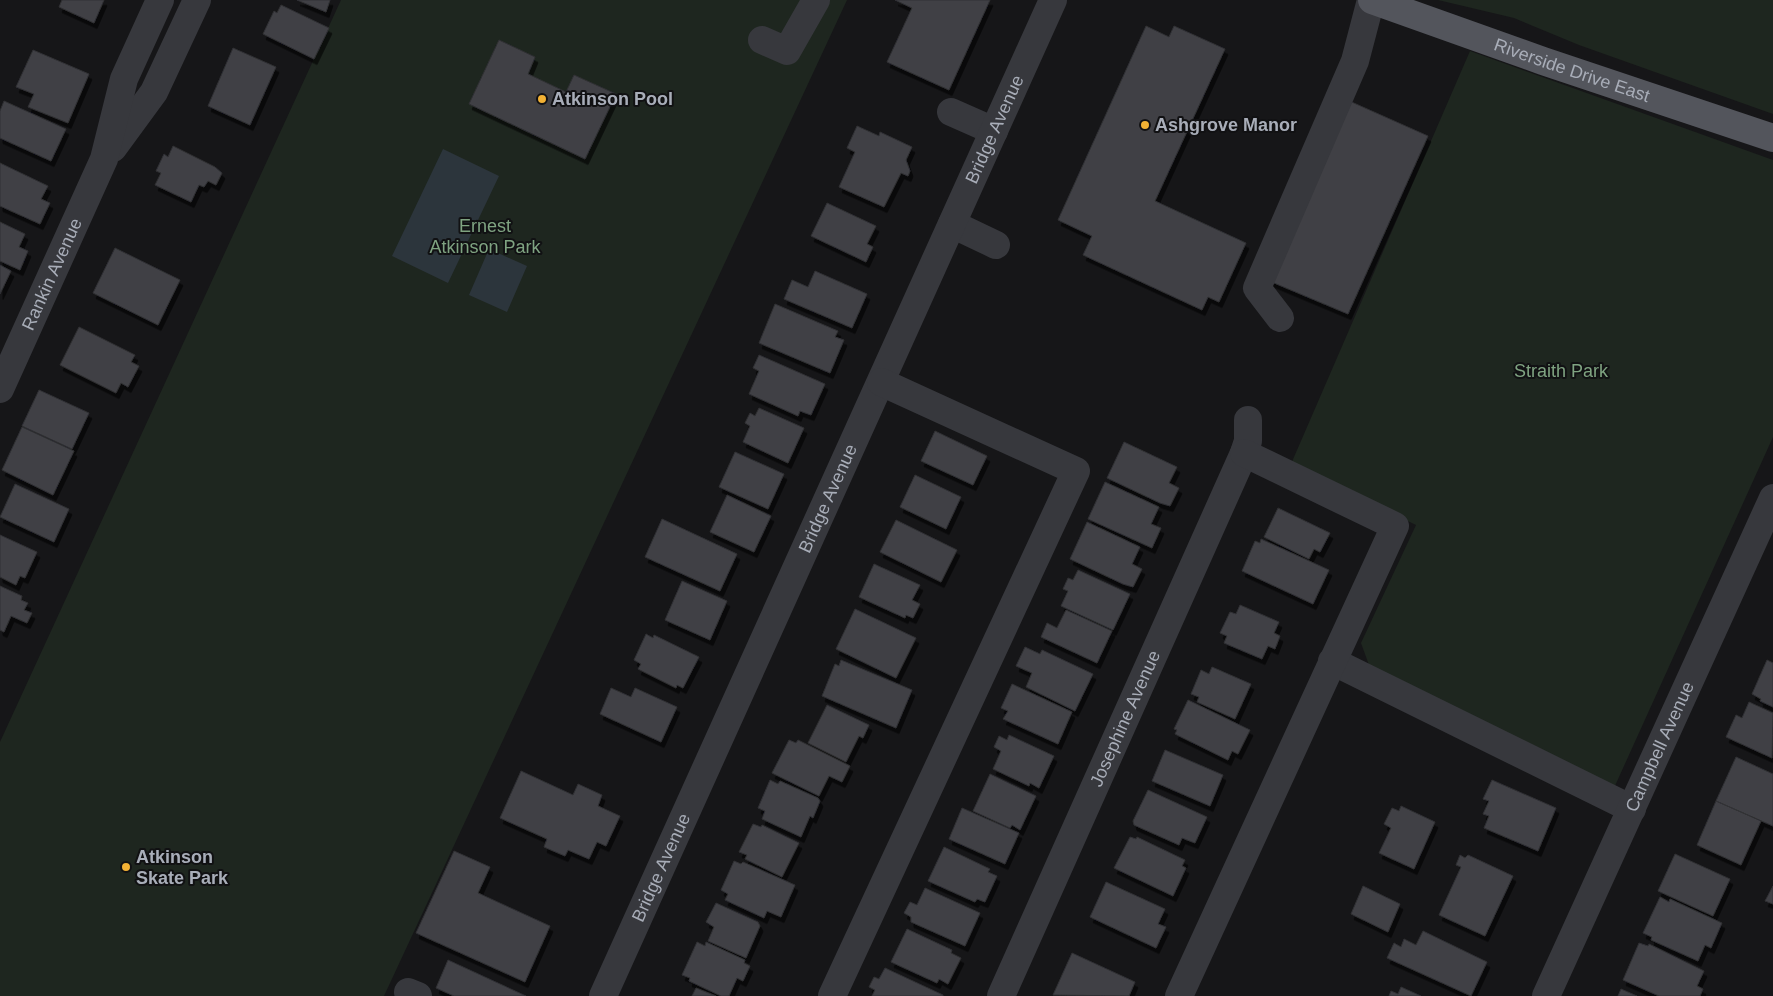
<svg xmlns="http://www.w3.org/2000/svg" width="1773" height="996" font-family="Arial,sans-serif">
<defs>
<filter id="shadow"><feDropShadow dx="3" dy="5.5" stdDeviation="0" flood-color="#0009"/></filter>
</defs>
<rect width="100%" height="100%" fill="#161618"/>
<path fill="#1e261f" d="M 341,0 L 847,0 L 384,996 L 0,996 L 0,742 Z
M 1438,0 L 1773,0 L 1773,114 L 1579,45 L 1514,18 Z
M 1470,51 L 1773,160 L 1773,437 L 1614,788 L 1373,676 L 1361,643 L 1416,525 L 1291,464 Z"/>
<path fill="#2c353c" d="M 443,149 L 499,176 L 448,283 L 392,256 Z
M 489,249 L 527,266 L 507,312 L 469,295 Z"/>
<path fill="#404145" stroke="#303034" filter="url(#shadow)" d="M 62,0 L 104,0 L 94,23 L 59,7 Z
M 297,0 L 330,0 L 326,12 Z
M 895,0 L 990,0 L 949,90 L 887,62 L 912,8 Z
M 281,5 L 329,28 L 314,59 L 263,34 L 274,11 L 277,13 Z
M 1146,26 L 1169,37 L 1174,26 L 1225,49 L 1155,201 L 1246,243 L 1219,302 L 1208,297 L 1202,310 L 1083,255 L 1092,236 L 1058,220 Z
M 499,40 L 535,57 L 528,74 L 566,92 L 574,75 L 616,94 L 585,159 L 469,104 Z
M 233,48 L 276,67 L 250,125 L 208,106 Z
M 33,50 L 89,74 L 68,123 L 28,107 L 34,94 L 16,87 Z
M 1347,100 L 1428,136 L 1348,314 L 1267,280 Z
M 4,101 L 66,129 L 51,161 L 0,138 L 0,111 Z
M 857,126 L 879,136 L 880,132 L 912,147 L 906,160 L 910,171 L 908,176 L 901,173 L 884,207 L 839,187 L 855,152 L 847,148 Z
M 173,146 L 215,167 L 222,173 L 216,185 L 208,181 L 204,187 L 199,185 L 191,202 L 155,185 L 161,173 L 156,171 L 164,154 L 168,157 Z
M 0,163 L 48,186 L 41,199 L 50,203 L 40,224 L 0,206 Z
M 827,203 L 876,226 L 867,244 L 873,247 L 866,262 L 811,236 Z
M 0,222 L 25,234 L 19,247 L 28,251 L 20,270 L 0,261 Z
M 115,248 L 180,280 L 158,325 L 93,293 Z
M 0,265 L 11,271 L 0,294 Z
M 815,271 L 867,294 L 852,328 L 784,299 L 792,280 L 808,287 Z
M 775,304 L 838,331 L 835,337 L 844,340 L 830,373 L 759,343 Z
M 79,327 L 135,355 L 131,362 L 139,366 L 128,387 L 121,383 L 116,393 L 60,365 Z
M 759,355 L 825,384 L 811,415 L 800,411 L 798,416 L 749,394 L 759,371 L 753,368 Z
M 39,390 L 89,413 L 72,449 L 22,426 Z
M 759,408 L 804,428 L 788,463 L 743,442 L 750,426 L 745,423 L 750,413 L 755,416 Z
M 22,427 L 74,451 L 53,495 L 2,470 Z
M 935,431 L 987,456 L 973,485 L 921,461 Z
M 1124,442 L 1177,467 L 1169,483 L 1179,488 L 1170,506 L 1160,503 L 1107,478 Z
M 735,452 L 784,474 L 768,509 L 719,487 Z
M 915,475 L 961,497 L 946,529 L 900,507 Z
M 1105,482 L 1159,507 L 1151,524 L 1161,528 L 1152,548 L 1088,519 Z
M 15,484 L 69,509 L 54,542 L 0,517 Z
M 727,495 L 771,516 L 754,552 L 710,532 Z
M 1278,508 L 1330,533 L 1320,552 L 1314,549 L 1309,559 L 1264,537 Z
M 662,519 L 737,554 L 720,591 L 645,557 Z
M 896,520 L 957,550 L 941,582 L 880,552 Z
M 1087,522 L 1140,547 L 1132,564 L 1142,569 L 1133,587 L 1123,584 L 1070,559 Z
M 0,535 L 37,552 L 25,578 L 20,576 L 16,585 L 0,577 Z
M 1261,539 L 1329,570 L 1313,604 L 1242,571 L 1255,541 L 1260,543 Z
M 874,564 L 920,585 L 912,600 L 920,604 L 913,618 L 906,615 L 905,618 L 859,597 Z
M 1078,570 L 1130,594 L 1113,630 L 1061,606 L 1068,591 L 1063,589 L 1068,578 L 1073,580 Z
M 682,581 L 727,601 L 710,640 L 665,620 Z
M 0,586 L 22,596 L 21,600 L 28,603 L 24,610 L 32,613 L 27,623 L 11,616 L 4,632 L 0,630 Z
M 1240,605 L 1279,622 L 1274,633 L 1280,636 L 1275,649 L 1268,646 L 1262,659 L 1224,643 L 1227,636 L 1220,633 L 1230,612 L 1236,614 Z
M 855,609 L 916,638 L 896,678 L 836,649 Z
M 1066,610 L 1112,631 L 1097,663 L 1041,637 L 1047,623 L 1057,628 Z
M 646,634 L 653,638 L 654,635 L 699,657 L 683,688 L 677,685 L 676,688 L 638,669 L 641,664 L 634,660 Z
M 1025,647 L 1040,654 L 1042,650 L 1093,674 L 1075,711 L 1026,687 L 1032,673 L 1016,666 Z
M 841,660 L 912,690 L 896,728 L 822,696 L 835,664 L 839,666 Z
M 1767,660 L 1773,663 L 1773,707 L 1760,701 L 1761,699 L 1752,694 Z
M 1212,667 L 1251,684 L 1235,719 L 1197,702 L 1199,697 L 1191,694 L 1201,670 L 1209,674 Z
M 1012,684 L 1072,712 L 1058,744 L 1003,719 L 1008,711 L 1001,708 Z
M 611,688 L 631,697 L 635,688 L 677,707 L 661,742 L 600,714 Z
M 1188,700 L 1250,730 L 1238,754 L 1232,751 L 1228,760 L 1175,734 L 1177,730 L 1174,729 Z
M 1749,702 L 1773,713 L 1772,758 L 1726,737 L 1736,715 L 1742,718 Z
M 827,705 L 869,725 L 863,738 L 859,736 L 846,762 L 808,743 Z
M 1009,735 L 1054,756 L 1039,788 L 1030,783 L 1029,786 L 993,769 L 1001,751 L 994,747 L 999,736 L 1007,740 Z
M 789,740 L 796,743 L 798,740 L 850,766 L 842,782 L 829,776 L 819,796 L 772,773 Z
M 1165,750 L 1223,775 L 1210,806 L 1152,781 Z
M 1736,757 L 1773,774 L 1773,826 L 1716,801 Z
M 521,771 L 573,795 L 578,784 L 602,795 L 598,806 L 620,816 L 606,846 L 597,842 L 589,859 L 568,850 L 565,856 L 544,847 L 547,839 L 500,818 Z
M 990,774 L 1036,796 L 1020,830 L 1012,825 L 1010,828 L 973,811 Z
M 770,780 L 778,784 L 780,781 L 818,798 L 820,801 L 813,818 L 810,816 L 801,837 L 762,819 L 765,811 L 758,808 Z
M 1492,780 L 1556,808 L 1538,851 L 1484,828 L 1489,816 L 1483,814 L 1489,801 L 1483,799 Z
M 1148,790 L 1207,817 L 1195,843 L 1182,838 L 1179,845 L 1134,825 L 1133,821 Z
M 1716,801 L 1761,821 L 1741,865 L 1697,845 Z
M 1401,806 L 1435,822 L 1414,869 L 1379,853 L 1391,828 L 1384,824 L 1392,808 L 1399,811 Z
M 962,808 L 1019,833 L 1005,864 L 949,839 Z
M 753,824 L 761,827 L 762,825 L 799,843 L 782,877 L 745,859 L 747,855 L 739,852 Z
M 1130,837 L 1136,839 L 1137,837 L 1185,860 L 1182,866 L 1186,868 L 1173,896 L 1114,868 Z
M 944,847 L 990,869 L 988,872 L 997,876 L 985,902 L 977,899 L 975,902 L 928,881 Z
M 454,851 L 490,867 L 478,893 L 550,926 L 525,982 L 416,933 Z
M 1675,854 L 1730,879 L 1713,916 L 1658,891 Z
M 1460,855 L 1465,858 L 1468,855 L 1513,876 L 1485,936 L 1439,915 L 1461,867 L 1456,865 Z
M 734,861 L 741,864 L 743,862 L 795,885 L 781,917 L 767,911 L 764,918 L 725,900 L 728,894 L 721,890 Z
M 1106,882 L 1165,909 L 1158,924 L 1166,927 L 1156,948 L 1090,917 Z
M 1363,886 L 1400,904 L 1388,932 L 1351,914 Z
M 1773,886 L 1773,904 L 1765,901 Z
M 925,888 L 980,913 L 965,946 L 911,922 L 911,917 L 904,913 L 910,902 L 917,905 Z
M 1660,897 L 1669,902 L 1670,899 L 1722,923 L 1711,948 L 1705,945 L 1698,961 L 1651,940 L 1652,937 L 1643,933 Z
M 716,903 L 758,922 L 760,926 L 746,958 L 708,941 L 714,927 L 706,922 Z
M 907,929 L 952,950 L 951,953 L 961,958 L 948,984 L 939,979 L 937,983 L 891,962 Z
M 1423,931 L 1487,962 L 1471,996 L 1387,958 L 1394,943 L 1401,947 L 1404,939 L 1416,945 Z
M 697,942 L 705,946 L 706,942 L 745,960 L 744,963 L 750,966 L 743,981 L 737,978 L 729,996 L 721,996 L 689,981 L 690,978 L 682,975 Z
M 1639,943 L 1648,946 L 1649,944 L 1704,971 L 1697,986 L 1703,989 L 1700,996 L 1659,996 L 1623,980 Z
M 1072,953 L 1135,982 L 1129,996 L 1053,995 Z
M 448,960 L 526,996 L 454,996 L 436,988 Z
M 885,968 L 943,995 L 943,996 L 872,996 L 875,990 L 869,987 L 874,977 L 879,979 Z
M 1401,987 L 1421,996 L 1389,996 L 1391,991 L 1398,994 Z
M 696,988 L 716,996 L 692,996 Z
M 1621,989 L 1637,996 L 1618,996 Z"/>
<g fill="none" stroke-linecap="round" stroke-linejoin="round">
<g stroke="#37383d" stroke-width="28">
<path d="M 762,40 L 787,51 L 816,0"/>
<path d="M 951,112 L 994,131"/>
<path d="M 113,148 L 154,92 L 197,0"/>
<path d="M 952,224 L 996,245"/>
<path d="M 1280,318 L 1257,288 L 1355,61 L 1371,0"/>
<path id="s1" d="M 0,389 L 104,159 L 124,79 L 160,0"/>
<path d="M 1332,661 L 1632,809"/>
<path d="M 408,992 L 418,996"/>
<path id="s2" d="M 603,996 L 1053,0"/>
<path d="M 832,996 L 1076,471 L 881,382"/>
<path id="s3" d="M 1001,996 L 1244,453 L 1248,441 L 1248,420"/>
<path d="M 1179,996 L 1395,526 L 1244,453"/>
<path id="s4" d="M 1546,996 L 1773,498"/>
</g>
<path stroke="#53555c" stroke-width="28" id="s5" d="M 1372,0 L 1543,61 L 1773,138"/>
</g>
<g fill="#f2b134" stroke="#111113" stroke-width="2">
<circle cx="542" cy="99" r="5"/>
<circle cx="1145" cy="125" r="5"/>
<circle cx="126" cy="867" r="5"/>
</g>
<g text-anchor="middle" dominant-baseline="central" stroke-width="4" stroke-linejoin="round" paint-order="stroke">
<g font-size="18" fill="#a8adb8" stroke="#111113">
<text stroke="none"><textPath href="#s5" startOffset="212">Riverside Drive East</textPath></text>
<text stroke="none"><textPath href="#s2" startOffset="951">Bridge Avenue</textPath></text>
<text stroke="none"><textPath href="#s1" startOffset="126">Rankin Avenue</textPath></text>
<text stroke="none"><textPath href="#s2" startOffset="546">Bridge Avenue</textPath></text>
<text stroke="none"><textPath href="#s3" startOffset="304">Josephine Avenue</textPath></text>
<text stroke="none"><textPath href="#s4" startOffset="274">Campbell Avenue</textPath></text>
<text stroke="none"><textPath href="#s2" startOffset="141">Bridge Avenue</textPath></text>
</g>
<g font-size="18" font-weight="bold" fill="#a8adb8" stroke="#111113" text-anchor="start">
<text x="552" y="99">Atkinson Pool</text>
<text x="1155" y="125">Ashgrove Manor</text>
<text x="136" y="857">Atkinson<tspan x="136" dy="21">Skate Park</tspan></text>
</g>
<g font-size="18" fill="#7fa381" stroke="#111113">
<text x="485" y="226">Ernest<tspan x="485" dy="21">Atkinson Park</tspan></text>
<text x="1561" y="371">Straith Park</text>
</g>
</g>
</svg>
